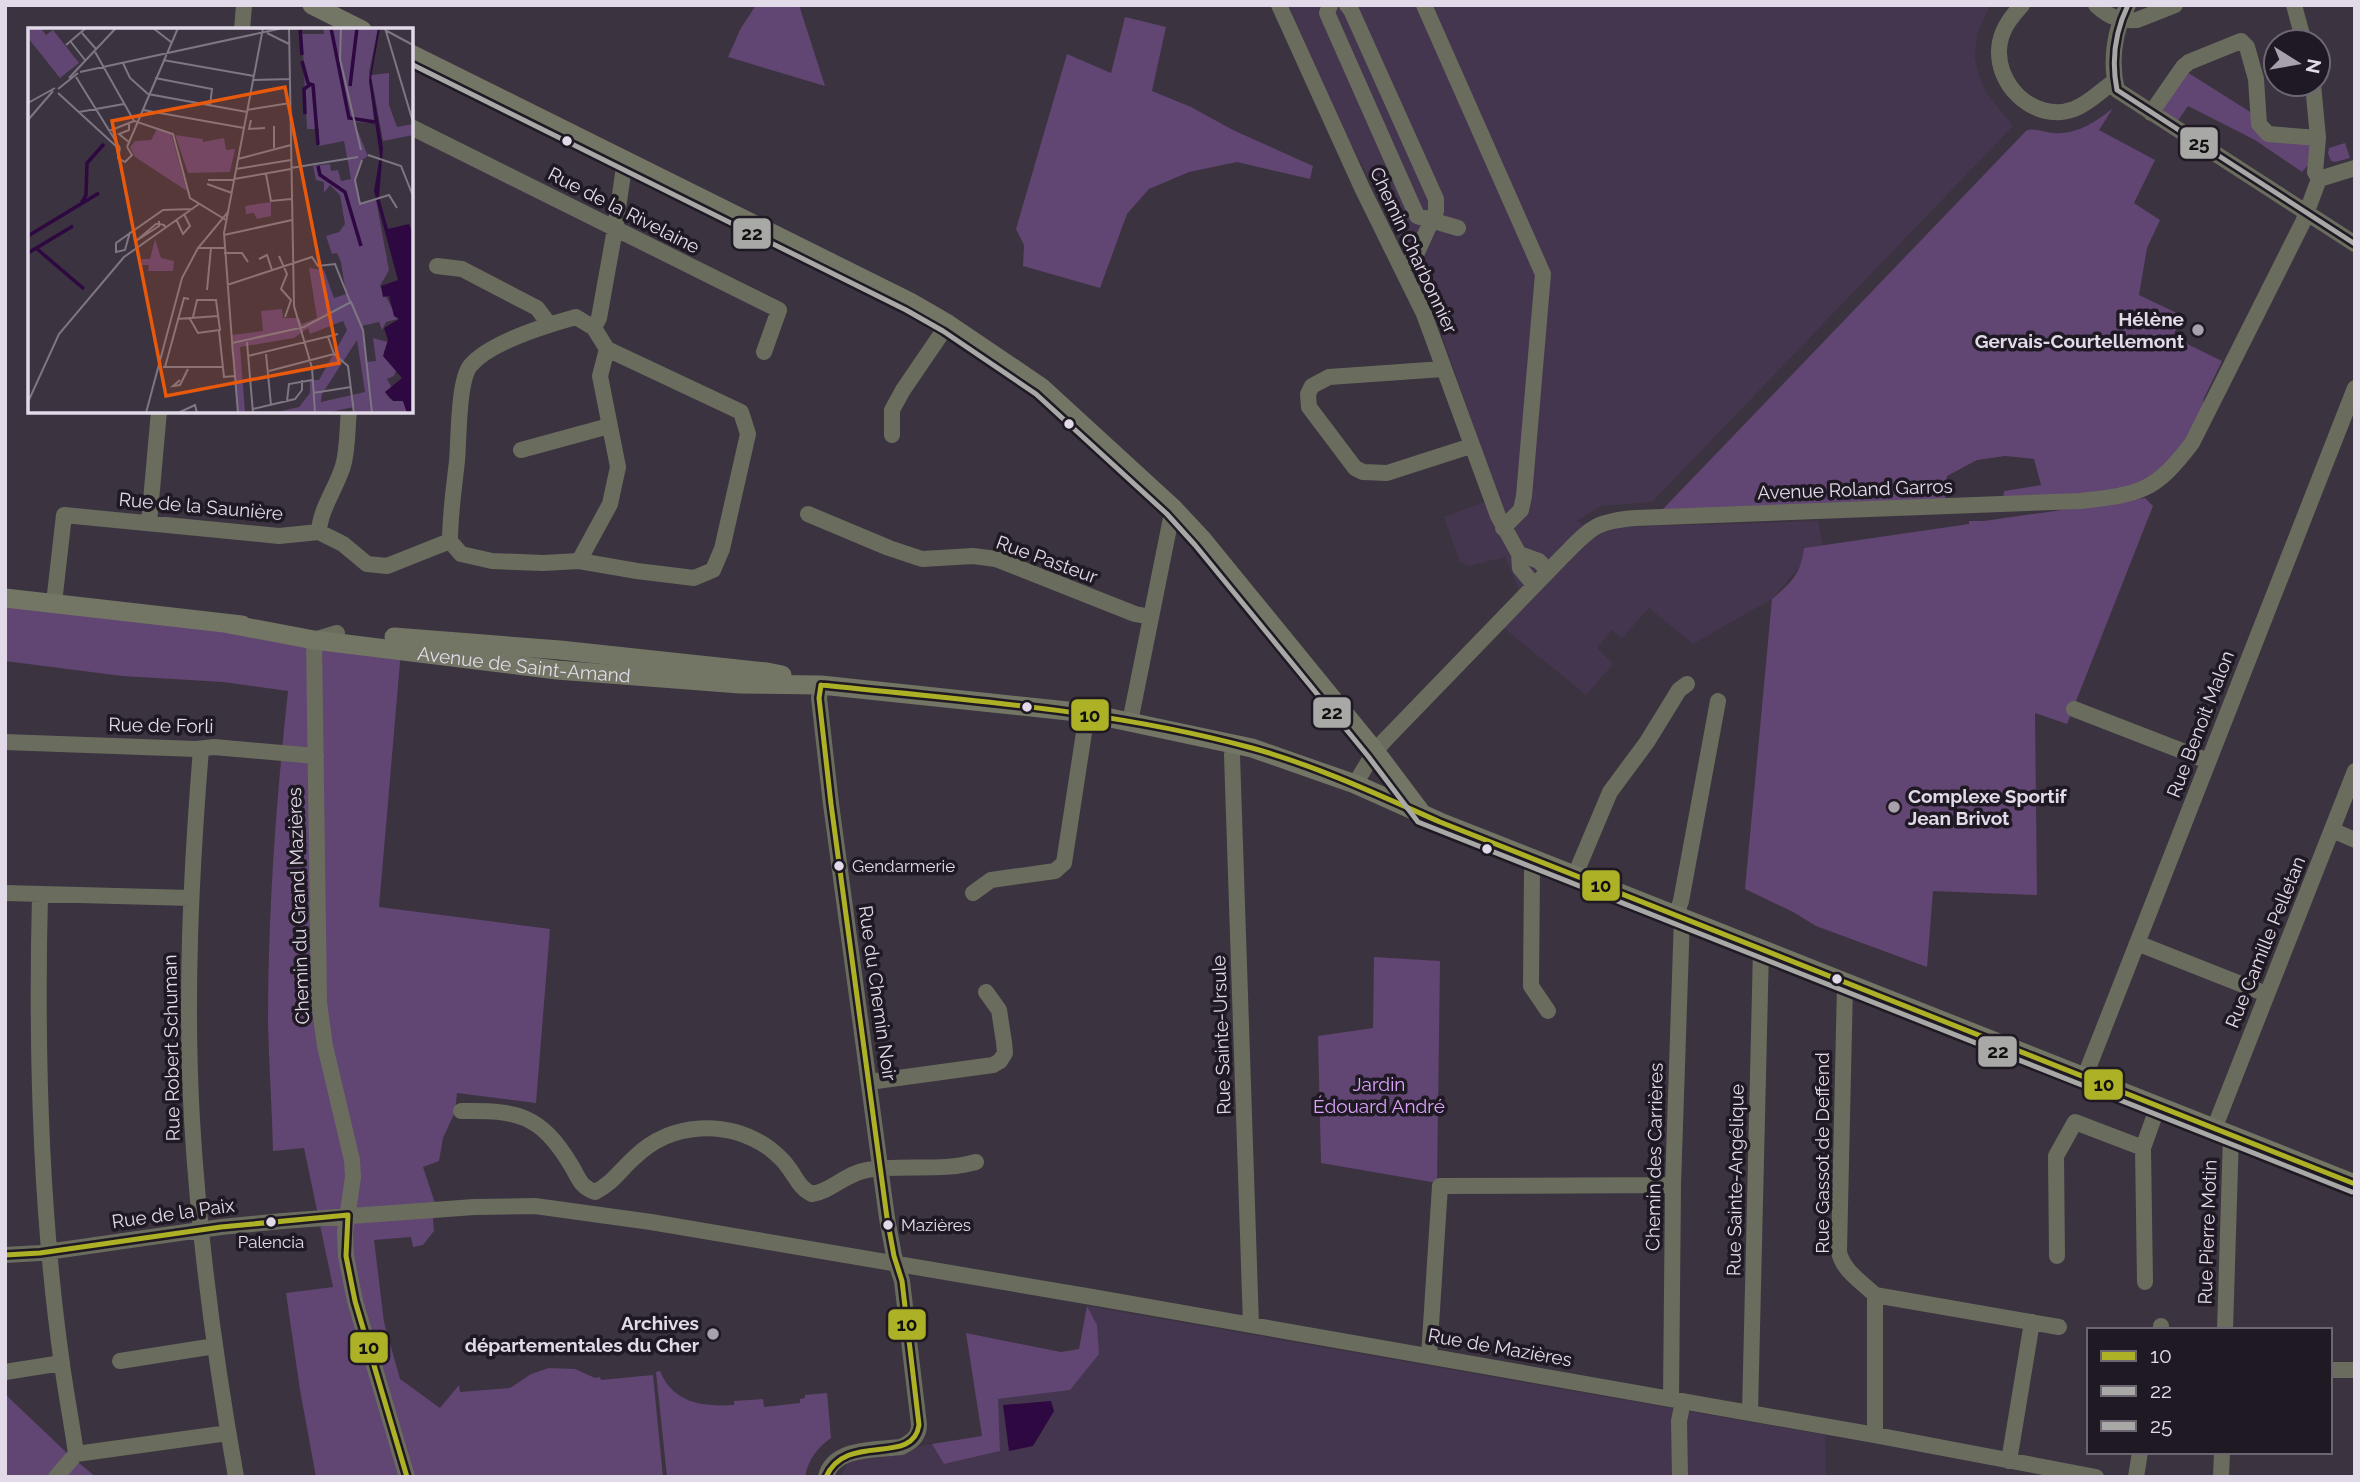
<svg xmlns="http://www.w3.org/2000/svg" width="2360" height="1482" font-family="Raleway,sans-serif">
<rect width="100%" height="100%" fill="#3b333f"/>
<path fill="#45364f" d="M 1289,5 L 1990,5 L 1977,34 L 1975,57 L 1977,69 L 1982,84 L 1988,95 L 2013,126 L 1652,502 L 1601,506 L 1577,521 L 1598,534 L 1618,527 L 1818,521 L 1823,545 L 1804,548 L 1802,564 L 1772,599 L 1693,644 L 1649,608 L 1622,638 L 1612,630 L 1597,648 L 1613,664 L 1586,695 L 1504,628 L 1526,606 L 1505,557 L 1469,566 L 1460,562 L 1444,517 L 1498,497 L 1417,263 L 1408,254 L 1335,113 Z
M 1087,1306 L 1825,1435 L 1826,1477 L 840,1477 L 848,1462 L 932,1444 L 944,1464 L 1000,1451 L 997,1399 L 1070,1390 L 1081,1374 L 1097,1325 Z"/>
<path fill="#614572" d="M 756,5 L 799,5 L 825,86 L 728,57 L 741,28 Z
M 1125,17 L 1166,27 L 1152,91 L 1191,107 L 1233,130 L 1313,166 L 1310,179 L 1237,162 L 1189,172 L 1149,189 L 1127,214 L 1100,288 L 1023,266 L 1024,245 L 1016,229 L 1067,54 L 1111,73 Z
M 2187,72 L 2255,115 L 2254,123 L 2310,144 L 2309,164 L 2302,172 L 2255,140 L 2188,106 L 2177,122 L 2162,112 L 2161,107 Z
M 2113,108 L 2099,130 L 2155,160 L 2134,203 L 2160,220 L 2147,248 L 2139,295 L 2181,315 L 2173,337 L 2222,361 L 2204,398 L 2202,411 L 2183,447 L 2164,468 L 2138,485 L 2109,494 L 2003,498 L 2004,491 L 2041,485 L 2034,459 L 2005,456 L 1977,460 L 1947,476 L 1945,500 L 1662,510 L 2026,131 C 2034,127 2043,132 2053,133 C 2076,135 2096,122 2113,108 Z
M 2345,143 L 2350,158 L 2335,162 L 2331,161 L 2328,153 L 2329,148 Z
M 2145,498 L 2153,506 L 2067,724 L 2035,713 L 2037,895 L 1933,891 L 1927,967 L 1816,926 L 1793,912 L 1745,889 L 1772,599 C 1791,583 1801,574 1804,548 L 1969,524 L 1969,521 L 1984,521 Z
M 5,598 L 401,651 L 379,907 L 550,929 L 536,1103 L 457,1093 L 455,1112 L 443,1138 L 439,1161 L 423,1167 L 437,1209 L 433,1219 L 434,1231 L 423,1245 L 413,1247 L 411,1237 L 374,1240 L 384,1322 L 400,1379 L 440,1408 L 459,1385 L 460,1392 L 510,1388 L 531,1374 L 549,1368 L 575,1369 L 595,1378 L 600,1377 L 601,1380 L 653,1375 L 663,1477 L 316,1477 L 300,1390 L 286,1293 L 333,1287 L 304,1148 L 273,1151 C 272,1109 269,1066 268,1023 C 268,912 276,801 288,691 L 223,682 L 122,676 L 5,661 Z
M 1374,957 L 1440,961 L 1437,1183 L 1321,1163 L 1318,1036 L 1373,1028 Z
M 1087,1306 L 1097,1325 L 1099,1354 L 1070,1390 L 998,1399 L 1000,1451 L 944,1464 L 932,1444 L 982,1436 L 966,1333 L 1061,1352 L 1079,1349 Z
M 660,1371 C 673,1403 702,1407 734,1405 L 734,1401 L 763,1399 L 764,1407 L 800,1403 L 800,1399 L 805,1398 L 805,1395 L 827,1393 L 831,1438 C 817,1448 808,1460 805,1477 L 667,1477 L 656,1372 Z
M 5,1394 L 68,1454 L 96,1477 L 5,1477 Z"/>
<path fill="#2e0840" d="M 1051,1401 L 1054,1411 L 1033,1446 L 1009,1451 L 1003,1405 Z"/>
<g fill="none" stroke-linecap="round" stroke-linejoin="round">
<path stroke="#6a6c5e" stroke-width="16" d="M 1279,5 L 1362,188 L 1424,314 L 1498,516 L 1519,554 L 1520,568 L 1534,585
M 1330,5 L 1327,13 L 1417,216 L 1458,228
M 1347,5 L 1351,10 L 1436,199 L 1436,211 L 1414,259 L 1401,267
M 1424,5 L 1543,274 L 1524,496 L 1521,510 L 1503,528
M 2022,5 C 2012,16 2003,27 2000,42 C 1992,83 2034,124 2074,109 C 2090,103 2101,90 2115,81
M 2096,5 C 2109,17 2119,21 2137,20 L 2175,5
M 2128,5 C 2114,30 2110,63 2117,90 L 2355,244
M 2294,5 L 2304,42
M 242,30 L 244,5
M 2313,84 L 2318,138 L 2315,172 L 2319,179
M 2151,113 L 2183,67 L 2189,62 L 2241,41 L 2247,47 L 2256,79 L 2259,124 L 2268,134 L 2318,138
M 411,127 L 779,310 L 764,352
M 437,266 L 462,269 L 537,308 L 549,324
M 594,328 L 576,317 C 547,325 490,342 470,366 C 458,382 459,439 457,461 C 454,488 450,514 450,541 L 461,554 L 492,561 L 543,563 L 579,561 L 637,571 L 694,578 L 713,570 L 722,549 L 748,434 L 741,412 L 607,349
M 1443,369 L 1329,377 L 1312,386 L 1308,394 L 1309,407 L 1355,468 L 1363,472 L 1387,473 L 1471,446
M 892,435 L 892,410 L 903,390 L 948,324
M 521,450 L 609,426
M 808,514 L 889,548 L 922,559 L 973,556 L 996,559 L 1135,614 L 1151,617
M 149,523 L 159,411
M 319,532 C 320,509 336,489 343,466 C 348,449 347,429 349,411
M 1519,554 L 1539,561 L 1548,571
M 579,561 L 610,504 L 618,467 L 600,376 L 607,349 L 594,328 L 599,318 L 615,229 L 625,160
M 54,603 L 64,515 L 279,536 L 319,532 L 343,544 L 367,564 L 387,566 L 450,541
M 337,633 L 314,640 L 319,1002 L 325,1046 L 352,1160 L 353,1177 L 345,1232 L 346,1256 L 355,1301 L 407,1477
M 821,685 L 819,698 L 831,804 L 887,1218 L 894,1256 L 902,1281 L 919,1425 C 919,1437 911,1442 901,1447 C 876,1450 833,1447 826,1477
M 2074,709 L 2208,761
M 1130,722 L 1173,508
M 5,742 L 196,749 L 214,747 L 316,756
M 1234,744 L 1232,755 L 1251,1325
M 201,749 C 191,873 185,996 192,1120 C 199,1239 215,1359 236,1477
M 1355,784 L 1375,751 L 1386,739 L 1563,556 C 1591,528 1595,521 1636,518 L 2080,501 C 2140,494 2154,493 2192,443 L 2303,222 L 2319,179 L 2355,168
M 2332,830 L 2355,840
M 1536,860 L 1532,872 L 1531,986 L 1548,1011
M 1575,875 L 1610,792 L 1647,742 L 1679,690 L 1687,684
M 5,893 L 191,898
M 973,893 L 991,880 L 1055,871 L 1064,863 L 1087,713
M 40,895 C 36,1052 40,1209 62,1364 C 66,1394 72,1424 76,1454
M 1676,915 L 1681,901 L 1718,701
M 2137,943 L 2266,994
M 1845,984 L 1839,1252 C 1843,1271 1862,1282 1875,1295 L 1875,1435
M 2085,1076 L 2355,388
M 869,1082 L 993,1065 L 1000,1061 L 1005,1053 L 1004,1042 L 999,1010 L 986,992
M 461,1111 C 517,1110 540,1114 571,1165 C 579,1178 580,1187 595,1192 C 612,1184 621,1169 635,1157 C 671,1122 727,1119 769,1148 C 776,1154 783,1159 788,1167 C 796,1177 800,1189 812,1194 C 832,1191 846,1173 867,1170 C 903,1164 941,1172 976,1162
M 2214,1129 L 2355,771
M 5,1255 L 40,1253 L 221,1227 L 283,1221 L 474,1207 L 535,1206 L 651,1222 L 1092,1297 L 1875,1435 L 2096,1477
M 2057,1256 L 2056,1156 L 2075,1122 L 2143,1148
M 2145,1282 L 2143,1148 L 2158,1106
M 1875,1295 L 2059,1327
M 2161,1330 L 2161,1326
M 2225,1330 L 2231,1135
M 1429,1356 L 1440,1186 L 1673,1185
M 120,1361 L 215,1346
M 2330,1370 L 2355,1370
M 5,1372 L 62,1363
M 1671,1399 L 1673,1185 L 1682,917
M 1750,1413 L 1761,949
M 2009,1461 L 2032,1322
M 56,1477 L 76,1454 L 228,1433
M 1680,1477 L 1679,1421 L 1683,1401
M 2136,1477 L 2140,1452
M 2221,1477 L 2222,1452"/>
<g stroke="#737565" stroke-width="19">
<path d="M 312,5 L 362,30"/>
<path d="M 411,54 L 910,302 L 948,324 L 1041,387 L 1173,508 L 1202,539 L 1375,751 L 1420,811"/>
<path d="M 5,598 L 242,625"/>
<path id="s1" d="M 229,624 L 314,640 L 557,670 L 740,684 L 821,685 L 1087,713 L 1252,748 L 1355,784 L 1440,822 L 2355,1184"/>
<path d="M 394,637 L 560,650 L 767,672 L 782,675"/>
</g>
<defs>
<path id="bus-1" d="M 821,685 C 965,700 1112,710 1252,748 C 1317,766 1379,795 1440,822 L 2355,1184
M 821,685 L 819,698 L 831,804 L 887,1218 L 894,1256 L 902,1281 L 919,1425 C 913,1467 846,1431 826,1477
M 348,1215 L 346,1256 L 355,1301 L 407,1477
M 5,1255 L 40,1253 L 221,1227 L 348,1215"/>
<path id="bus-2" d="M 411,64 L 906,310 L 943,331 L 1036,394 L 1167,514 L 1195,545 L 1368,756 L 1418,822 L 2352,1192"/>
<path id="bus-3" d="M 2128,5 C 2115,32 2111,60 2117,90 L 2355,244"/>
</defs>
<use href="#bus-1" stroke="#1f1923" stroke-width="10"/>
<use href="#bus-2" stroke="#1f1923" stroke-width="10"/>
<use href="#bus-3" stroke="#1f1923" stroke-width="10"/>
<use href="#bus-1" stroke="#adb126" stroke-width="5"/>
<use href="#bus-2" stroke="#a8a8a7" stroke-width="5"/>
<use href="#bus-3" stroke="#a8a8a7" stroke-width="5"/>
</g>
<g fill="#e2dae8" stroke="#1f1923" stroke-width="2.5">
<circle cx="567" cy="141" r="6"/>
<circle cx="1069" cy="424" r="6"/>
<circle cx="1027" cy="707" r="6"/>
<circle cx="1487" cy="849" r="6"/>
<circle cx="839" cy="866" r="6"/>
<circle cx="1837" cy="979" r="6"/>
<circle cx="271" cy="1222" r="6"/>
<circle cx="888" cy="1225" r="6"/>
</g>
<g fill="#a8a0ad" stroke="#1f1923" stroke-width="2.5">
<circle cx="2198" cy="330" r="7"/>
<circle cx="1894" cy="807" r="7"/>
<circle cx="713" cy="1334" r="7"/>
</g>
<g text-anchor="middle" dominant-baseline="central" stroke-width="7" stroke-linejoin="round" paint-order="stroke">
<g font-size="17" fill="#e2dae8" stroke="#1f1923" text-anchor="start">
<text x="852" y="866">Gendarmerie</text>
<text x="901" y="1225">Mazières</text>
<text x="271" y="1242" text-anchor="middle">Palencia</text>
</g>
<g font-size="19" fill="#e2dae8" stroke="#1f1923">
<text transform="translate(624 210) rotate(27)">Rue de la Rivelaine</text>
<text transform="translate(1414 250) rotate(65)">Chemin Charbonnier</text>
<text transform="translate(1855 489) rotate(-2)">Avenue Roland Garros</text>
<text transform="translate(201 506) rotate(5)">Rue de la Saunière</text>
<text transform="translate(1047 559) rotate(20)">Rue Pasteur</text>
<text stroke="none"><textPath href="#s1" startOffset="298">Avenue de Saint-Amand</textPath></text>
<text transform="translate(2200 724) rotate(-69)">Rue Benoit Malon</text>
<text transform="translate(161 725) rotate(1)">Rue de Forli</text>
<text transform="translate(298 906) rotate(-92)">Chemin du Grand Mazières</text>
<text transform="translate(2265 942) rotate(-68)">Rue Camille Pelletan</text>
<text transform="translate(878 993) rotate(82)">Rue du Chemin Noir</text>
<text transform="translate(1221 1035) rotate(-92)">Rue Sainte-Ursule</text>
<text transform="translate(171 1048) rotate(-91)">Rue Robert Schuman</text>
<text transform="translate(1822 1153) rotate(-90)">Rue Gassot de Deffend</text>
<text transform="translate(1654 1157) rotate(-89)">Chemin des Carrières</text>
<text transform="translate(1735 1180) rotate(-89)">Rue Sainte-Angélique</text>
<text transform="translate(173 1213) rotate(-8)">Rue de la Paix</text>
<text transform="translate(2207 1232) rotate(-88)">Rue Pierre Motin</text>
<text transform="translate(1500 1347) rotate(10)">Rue de Mazières</text>
</g>
<g font-size="19" font-weight="bold" fill="#e2dae8" stroke="#1f1923" text-anchor="end">
<text x="2184" y="319">Hélène<tspan x="2184" dy="22">Gervais-Courtellemont</tspan></text>
<text x="1908" y="796" text-anchor="start">Complexe Sportif<tspan x="1908" dy="22">Jean Brivot</tspan></text>
<text x="699" y="1323">Archives<tspan x="699" dy="22">départementales du Cher</tspan></text>
</g>
<g font-size="19" fill="#dca4fe" stroke="#1f1923">
<text x="1379" y="1084">Jardin<tspan x="1379" dy="22">Édouard André</tspan></text>
</g>
</g>
<g transform="translate(28 28)">
<rect width="385" height="385" fill="#3b333f"/>
<path d="M 0,0 L 13,0 L 18,7 L 25,2 L 51,35 L 32,50 L 0,10 ZM 295,0 L 350,0 L 341,44 L 346,95 L 326,94 L 340,128 L 334,132 L 327,152 L 332,176 L 348,172 L 361,242 L 352,258 L 370,291 L 358,294 L 354,302 L 351,294 L 334,298 L 339,334 L 348,333 L 345,310 L 360,314 L 356,324 L 369,340 L 366,348 L 359,351 L 365,362 L 357,364 L 362,371 L 375,373 L 379,385 L 328,385 L 326,379 L 297,385 L 244,385 L 271,379 L 282,365 L 282,352 L 291,352 L 319,302 L 315,293 L 282,306 L 280,300 L 266,310 L 212,319 L 217,384 L 210,385 L 204,307 L 235,303 L 233,283 L 254,281 L 255,290 L 271,290 L 274,296 L 289,290 L 281,240 L 296,242 L 306,270 L 318,266 L 313,234 L 309,225 L 304,226 L 298,208 L 311,204 L 317,196 L 312,167 L 302,157 L 296,165 L 296,154 L 288,152 L 285,138 L 302,136 L 303,143 L 310,142 L 313,153 L 323,151 L 316,113 L 291,118 L 291,101 L 279,101 L 274,6 L 296,6 ZM 329,312 L 337,364 L 293,374 L 294,366 ZM 361,45 L 361,77 L 369,99 L 385,96 L 385,107 L 355,113 L 343,47 ZM 129,101 L 143,105 L 159,163 L 107,129 L 102,119 L 107,113 L 123,112 ZM 147,107 L 175,111 L 175,114 L 196,110 L 198,122 L 207,121 L 202,144 L 160,145 ZM 243,174 L 243,188 L 229,191 L 226,185 L 218,186 L 217,178 ZM 127,211 L 133,230 L 146,233 L 145,243 L 120,243 L 121,237 L 114,237 L 114,231 L 122,231 Z" fill="#614572" fill-rule="evenodd"/>
<path d="M 350,0 L 352,0 L 343,50 L 355,120 L 351,169 L 360,201 L 381,196 L 385,207 L 385,385 L 379,385 L 375,373 L 365,373 L 357,364 L 374,350 L 355,328 L 360,312 L 356,300 L 371,291 L 366,288 L 361,268 L 355,269 L 353,258 L 370,252 L 346,163 L 352,128 L 341,53 Z" fill="#2e0840"/>
<path fill="none" stroke="#2e0840" stroke-width="3.5" d="M 272,0 L 274,27M 303,0 L 321,90 L 347,94M 274,33 L 280,55 L 285,57 L 290,117M 322,58 L 329,0M 277,86 L 276,61 L 283,56M 290,138 L 292,147 L 317,164 L 333,218M 53,176 L 58,167 L 59,135 L 76,116M 0,208 L 71,165M 8,220 L 56,261M 0,225 L 45,198"/>
<path fill="none" stroke="#7e7683" stroke-width="2" d="M 125,0 L 143,14M 261,0 L 266,278 L 284,340 L 287,385M 313,0 L 312,31 L 333,122M 357,0 L 385,94M 357,2 L 385,17M 54,5 L 68,21M 239,5 L 261,16M 43,14 L 57,32M 38,17 L 58,0M 66,22 L 106,93 L 145,106 L 162,170 L 198,192M 135,32 L 226,48M 385,34 L 385,56M 95,35 L 102,50 L 120,66 L 219,84M 52,44 L 255,0M 48,49 L 92,120M 41,50 L 88,0M 127,50 L 184,61 L 182,77M 225,52 L 262,51M 30,61 L 50,45M 30,65 L 90,120M 0,75 L 27,60M 115,82 L 216,100M 219,82 L 262,75M 51,84 L 96,76M 0,92 L 25,63M 223,92 L 221,101 L 237,100M 101,95 L 101,102 L 91,106 L 102,115M 246,98 L 246,120M 81,103 L 106,93M 99,119 L 150,0M 92,120 L 90,130 L 97,134 L 104,127 L 99,119M 340,127 L 373,138 L 385,168M 210,131 L 263,117M 334,132 L 327,152 L 332,176 L 361,167 L 369,180M 263,140 L 330,129M 208,141 L 263,132M 238,146 L 243,173 L 263,171M 206,151 L 263,141M 180,152 L 206,152M 179,156 L 204,165M 148,191 L 155,206 L 162,198 L 156,186M 131,193 L 131,198 L 108,213 L 128,196 L 131,196 L 136,197 L 137,199M 102,204 L 97,222 L 88,224 L 88,215 L 135,182 L 165,181M 196,207 L 264,192M 170,220 L 196,220M 196,225 L 214,225 L 220,234M 251,228 L 259,246 L 253,261 L 263,272 L 257,289M 231,231 L 239,227 L 244,242M 199,257 L 284,229 L 290,238 L 307,236 L 323,276M 179,262 L 183,220M 149,291 L 190,288M 162,291 L 170,305 L 192,302 L 188,272 L 169,272 L 165,289M 191,303 L 196,349 L 207,348M 300,309 L 306,326 L 320,338 L 326,385M 219,314 L 225,385M 204,315 L 276,299 L 323,274 L 335,302 L 344,385M 205,324 L 210,385M 238,326 L 243,377M 205,327 L 196,205 L 235,0M 220,328 L 310,306M 135,339 L 195,339M 137,339 L 156,270 L 161,271M 241,343 L 306,326M 152,352 L 145,358 L 152,357 L 160,341M 285,365 L 323,359M 259,373 L 261,356 L 284,352M 0,374 L 31,306 L 96,229 L 171,176M 225,381 L 267,371 L 274,362 L 274,352M 118,385 L 154,250 L 170,220 L 200,184M 150,385 L 167,377 L 169,385"/>
<path fill="#e8590c" fill-opacity="0.15" stroke="#e8590c" stroke-width="3.5" d="M 257,59 L 311,335 L 138,368 L 84,93 Z"/>
<rect width="385" height="385" fill="none" stroke="#e2dae8" stroke-width="3.5"/>
</g>
<g stroke="#1f1923" stroke-width="2.5">
<rect x="2179" y="126" width="40" height="34" rx="7" fill="#a8a8a7"/>
<rect x="732" y="217" width="40" height="33" rx="7" fill="#a8a8a7"/>
<rect x="1312" y="696" width="40" height="33" rx="7" fill="#a8a8a7"/>
<rect x="1070" y="698" width="40" height="34" rx="7" fill="#adb126"/>
<rect x="1581" y="869" width="40" height="33" rx="7" fill="#adb126"/>
<rect x="1977" y="1035" width="41" height="33" rx="7" fill="#a8a8a7"/>
<rect x="2083" y="1068" width="41" height="33" rx="7" fill="#adb126"/>
<rect x="887" y="1308" width="40" height="33" rx="7" fill="#adb126"/>
<rect x="349" y="1331" width="40" height="33" rx="7" fill="#adb126"/>
</g>
<g font-size="19" text-anchor="middle" font-weight="bold" fill="#111">
<text x="2199" y="150">25</text>
<text x="752" y="240">22</text>
<text x="1332" y="719">22</text>
<text x="1090" y="722">10</text>
<text x="1601" y="892">10</text>
<text x="1998" y="1058">22</text>
<text x="2104" y="1091">10</text>
<text x="907" y="1331">10</text>
<text x="369" y="1354">10</text>
</g>
<rect width="2360" height="1482" fill="none" stroke="#e2dae8" stroke-width="14"/>
<rect x="2087" y="1328" width="245" height="126" fill="#1f1923" stroke="#6d6672" stroke-width="2"/>
<rect x="2101" y="1351" width="35" height="10" fill="#adb126" stroke="#6d6672" stroke-width="2"/>
<text x="2150" y="1363" font-size="21" fill="#e2dae8">10</text>
<rect x="2101" y="1386" width="35" height="10" fill="#a8a8a7" stroke="#6d6672" stroke-width="2"/>
<text x="2150" y="1398" font-size="21" fill="#e2dae8">22</text>
<rect x="2101" y="1421" width="35" height="10" fill="#a8a8a7" stroke="#6d6672" stroke-width="2"/>
<text x="2150" y="1433" font-size="21" fill="#e2dae8">25</text>
<g transform="translate(2297 63) rotate(101)"><circle r="33" fill="#1f1923" stroke="#6d6672" stroke-width="2"/>
<path d="M0-5L12 26L0 18L-12 26Z" fill="#a8a0ad"/>
<text y="-10" font-size="19" font-weight="bold" text-anchor="middle" fill="#e2dae8">N</text>
</g>
</svg>
